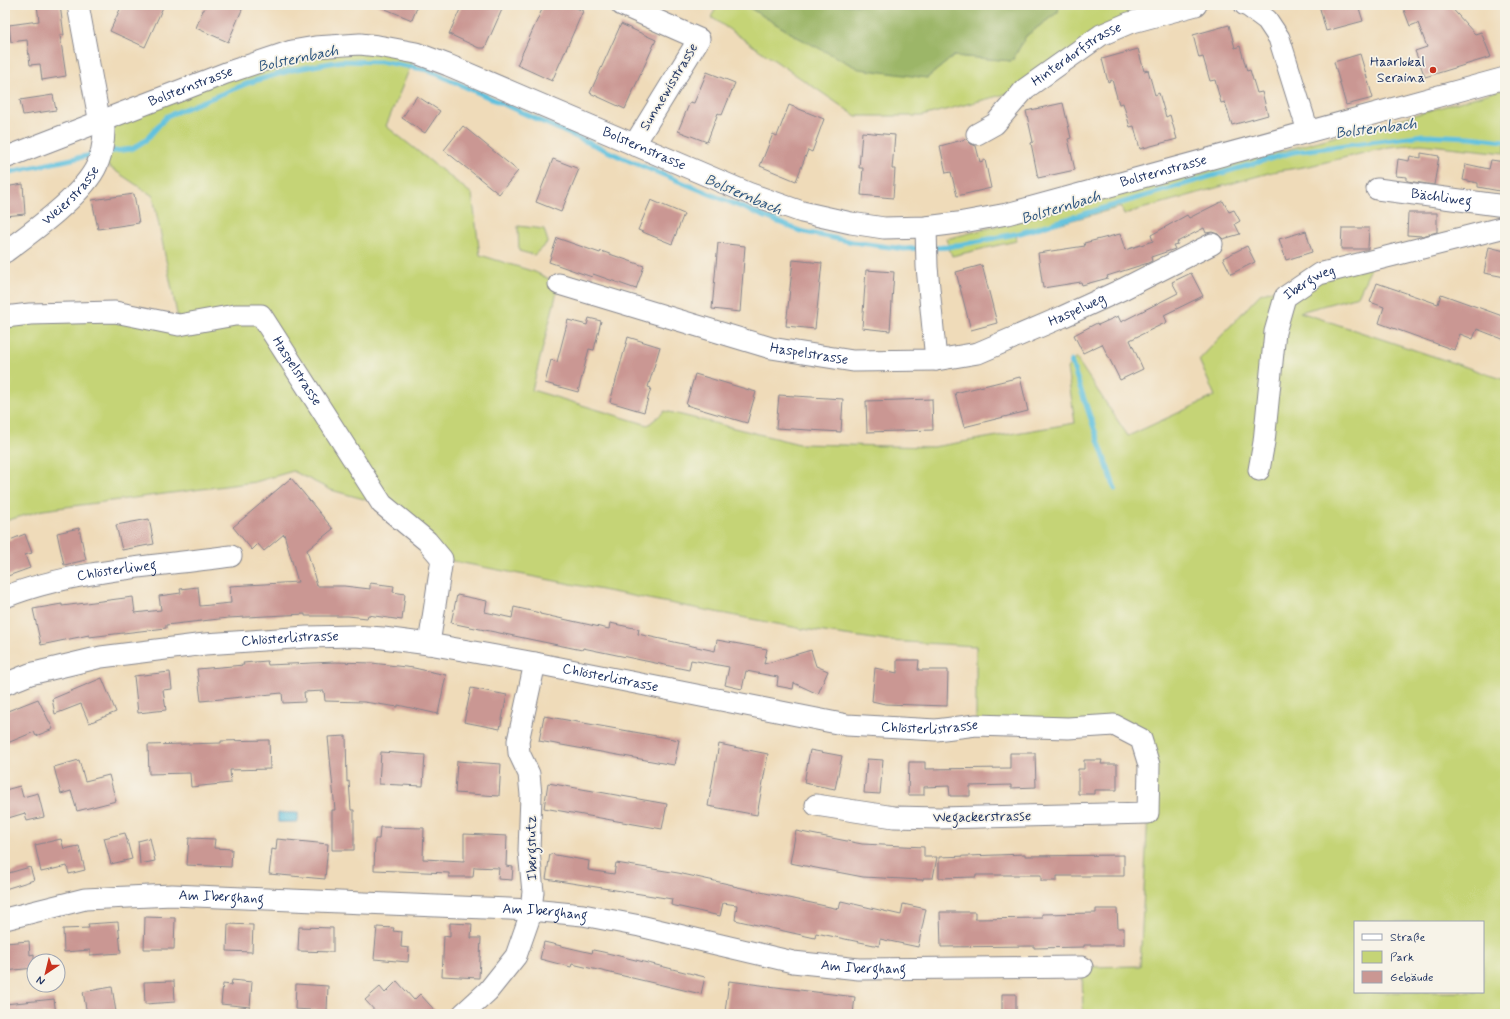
<svg xmlns="http://www.w3.org/2000/svg" width="1510" height="1019" font-family="Mynerve,sans-serif">
<rect width="100%" height="100%" fill="#f7f3e8"/>
<filter id="ink" filterUnits="userSpaceOnUse"><feTurbulence type="fractalNoise" baseFrequency=".025" numOctaves="2"/><feDisplacementMap in="SourceGraphic" scale="8" xChannelSelector="R" yChannelSelector="G"/><feConvolveMatrix kernelMatrix="1 2 1 2 8 2 1 2 1" color-interpolation-filters="sRGB"/></filter>
<filter id="wash" filterUnits="userSpaceOnUse"><feTurbulence type="fractalNoise" baseFrequency=".012" numOctaves="4" result="noise"/><feDisplacementMap in="SourceGraphic" scale="16" xChannelSelector="R" yChannelSelector="G"/><feGaussianBlur stdDeviation="0.9" result="paint"/><feColorMatrix in="noise" values="0 0 0 0 0 0 0 0 0 0 0 0 0 0 0 0 0 1.4 0 .05"/><feComposite in="paint" operator="in"/></filter>
<g filter="url(#wash)">
<rect width="100%" height="100%" fill="#efdbb9"/>
<path fill="#c5d476" stroke="#70826a" fill-rule="evenodd" d="M 718,5 L 745,5 L 799,38 L 927,78 L 954,56 L 1012,61 L 1026,36 L 1058,12 L 1059,5 L 1169,5 L 1129,23 L 1025,89 L 922,116 L 856,116 L 711,17 Z
M 292,51 L 416,53 L 386,126 L 472,194 L 480,255 L 535,272 L 559,284 L 532,390 L 648,425 L 665,411 L 799,444 L 933,447 L 1075,423 L 1067,368 L 1076,358 L 1128,436 L 1215,396 L 1199,360 L 1260,294 L 1319,274 L 1375,260 L 1358,296 L 1300,312 L 1505,380 L 1505,1014 L 1083,1014 L 1082,967 L 1140,966 L 1148,813 L 1141,739 L 1114,725 L 976,725 L 976,646 L 888,641 L 803,629 L 442,559 L 382,504 L 331,490 L 293,471 L 255,482 L 232,485 L 43,510 L 5,521 L 5,317 L 179,324 L 153,196 L 99,160 L 104,129 ZM 1355,922 L 1483,922 L 1483,992 L 1355,992 Z
M 1500,90 L 1505,90 L 1505,153 L 1421,144 L 1389,147 L 1309,166 L 1272,172 L 1124,214 L 1121,207 L 1017,235 L 1016,241 L 952,256 L 946,239 L 1150,187 L 1370,127 L 1412,124 L 1380,125 Z
M 518,226 L 544,229 L 548,242 L 534,255 L 519,251 Z"/>
<path fill="#9cb667" stroke="#5c7262" d="M 745,5 L 1059,5 L 1058,12 L 1026,36 L 1012,61 L 954,56 L 927,78 L 859,69 L 799,38 Z"/>
<path fill="#60c1de" stroke="#3e789e" d="M 278,813 L 298,813 L 298,822 L 278,822 Z"/>
<g fill="none" stroke-linecap="round" stroke-linejoin="round">
<path stroke="#60c1de" stroke-width="5" d="M 106,152 L 132,149 L 146,140 L 167,116 L 251,82 L 292,70 L 341,61 L 385,62 L 428,70 L 625,159 L 800,231 L 853,242 L 904,249 L 921,248
M 5,173 L 96,154
M 931,248 L 948,247 L 1020,233 L 1293,152 L 1424,135 L 1470,137 L 1505,141
M 1071,361 L 1115,489"/>
</g>
<g id="blocks">
<path fill="#ca9793" d="M 37,5 L 60,5 L 64,35 L 60,35 L 66,76 L 42,80 L 40,64 L 30,65 L 27,40 L 11,42 L 9,25 L 39,21 Z
M 122,5 L 164,5 L 145,47 L 110,31 Z
M 205,5 L 244,5 L 228,42 L 196,28 Z
M 376,5 L 418,5 L 412,20 Z
M 462,5 L 504,5 L 485,48 L 479,48 L 449,34 Z
M 544,5 L 570,5 L 583,11 L 552,81 L 517,65 Z
M 1319,5 L 1358,5 L 1363,21 L 1326,31 Z
M 1402,5 L 1449,5 L 1475,34 L 1481,32 L 1491,57 L 1425,77 L 1415,51 L 1427,47 L 1418,23 L 1410,26 Z
M 621,24 L 656,40 L 625,109 L 590,93 Z
M 1229,25 L 1235,48 L 1240,46 L 1247,71 L 1250,70 L 1257,93 L 1262,92 L 1268,115 L 1232,125 L 1225,102 L 1221,103 L 1215,80 L 1210,81 L 1203,57 L 1199,58 L 1193,35 Z
M 1138,49 L 1144,71 L 1148,70 L 1155,95 L 1159,93 L 1166,117 L 1170,115 L 1177,139 L 1140,149 L 1134,126 L 1130,127 L 1123,103 L 1119,104 L 1112,80 L 1108,82 L 1102,59 Z
M 1360,54 L 1373,98 L 1346,105 L 1334,62 Z
M 707,72 L 735,83 L 722,115 L 718,113 L 707,142 L 678,131 L 690,102 L 694,103 Z
M 53,95 L 56,110 L 23,115 L 20,100 Z
M 417,96 L 440,111 L 425,133 L 402,118 Z
M 1063,103 L 1071,138 L 1068,139 L 1075,170 L 1038,178 L 1031,143 L 1033,142 L 1026,111 Z
M 789,105 L 824,119 L 812,152 L 808,150 L 796,181 L 760,166 L 773,134 L 777,136 Z
M 463,126 L 518,171 L 499,194 L 444,150 Z
M 862,132 L 895,135 L 892,169 L 895,169 L 893,198 L 861,195 L 863,168 L 859,168 Z
M 966,139 L 971,144 L 976,146 L 980,162 L 985,160 L 991,188 L 957,196 L 951,172 L 946,173 L 940,146 Z
M 1421,153 L 1439,156 L 1434,185 L 1407,181 L 1407,177 L 1396,176 L 1398,159 L 1409,161 L 1410,156 L 1421,158 Z
M 553,159 L 579,169 L 561,212 L 536,202 Z
M 1491,160 L 1505,162 L 1505,192 L 1478,187 L 1478,183 L 1463,180 L 1466,164 L 1489,169 Z
M 23,184 L 25,214 L 5,216 L 5,187 Z
M 134,194 L 139,223 L 98,229 L 92,200 Z
M 651,200 L 684,214 L 672,244 L 638,230 Z
M 1223,201 L 1229,212 L 1234,210 L 1240,221 L 1235,224 L 1240,234 L 1223,239 L 1218,234 L 1212,232 L 1206,233 L 1204,228 L 1177,242 L 1178,244 L 1173,245 L 1175,249 L 1151,257 L 1152,261 L 1148,263 L 1107,276 L 1108,278 L 1082,285 L 1081,282 L 1043,288 L 1038,253 L 1085,246 L 1084,243 L 1120,234 L 1125,250 L 1153,241 L 1151,235 L 1187,215 L 1189,218 Z
M 1408,213 L 1437,213 L 1437,232 L 1422,236 L 1407,235 Z
M 1342,228 L 1369,228 L 1368,249 L 1341,249 Z
M 1306,231 L 1312,252 L 1286,260 L 1279,239 Z
M 557,238 L 600,253 L 601,251 L 644,266 L 636,289 L 593,274 L 592,277 L 549,262 Z
M 718,243 L 745,246 L 740,312 L 712,309 Z
M 1247,246 L 1255,262 L 1231,274 L 1223,258 Z
M 1489,247 L 1505,251 L 1505,277 L 1484,273 Z
M 793,260 L 822,263 L 815,329 L 786,326 Z
M 982,265 L 997,323 L 971,330 L 956,272 Z
M 866,270 L 894,272 L 890,331 L 862,328 Z
M 1191,273 L 1203,296 L 1164,315 L 1167,322 L 1130,340 L 1143,369 L 1120,380 L 1102,344 L 1083,353 L 1074,335 L 1097,323 L 1098,325 L 1118,316 L 1121,322 L 1178,293 L 1172,282 Z
M 1377,283 L 1438,304 L 1441,294 L 1505,317 L 1505,340 L 1477,329 L 1473,339 L 1460,334 L 1454,350 L 1379,323 L 1384,307 L 1370,302 Z
M 589,318 L 601,321 L 594,350 L 589,349 L 578,392 L 545,383 L 551,360 L 557,362 L 568,320 L 587,325 Z
M 628,337 L 660,347 L 648,387 L 651,388 L 644,412 L 610,402 Z
M 695,374 L 756,392 L 747,423 L 686,405 Z
M 1020,377 L 1028,411 L 964,427 L 955,393 Z
M 779,395 L 843,399 L 841,432 L 776,428 Z
M 932,399 L 933,430 L 867,432 L 866,401 Z
M 291,478 L 333,529 L 307,550 L 317,586 L 344,586 L 370,589 L 370,583 L 394,586 L 393,592 L 405,594 L 402,620 L 368,615 L 367,618 L 348,616 L 305,616 L 305,614 L 228,618 L 166,625 L 166,628 L 89,637 L 89,635 L 41,645 L 33,609 L 62,604 L 62,606 L 133,597 L 135,613 L 161,610 L 159,596 L 181,593 L 180,589 L 198,587 L 200,606 L 231,603 L 230,586 L 298,582 L 284,534 L 264,551 L 258,544 L 252,550 L 233,527 Z
M 149,519 L 154,544 L 122,550 L 116,525 Z
M 79,528 L 86,560 L 64,565 L 57,533 Z
M 25,534 L 32,553 L 25,555 L 30,568 L 5,577 L 5,542 Z
M 457,595 L 487,601 L 485,612 L 512,618 L 514,607 L 540,613 L 540,614 L 609,629 L 610,623 L 639,629 L 638,634 L 715,651 L 717,640 L 767,649 L 764,664 L 811,650 L 816,666 L 828,671 L 818,694 L 794,683 L 793,689 L 777,686 L 778,677 L 746,671 L 742,689 L 733,687 L 725,685 L 729,667 L 691,660 L 689,670 L 583,648 L 582,650 L 451,623 Z
M 897,660 L 919,660 L 918,670 L 948,670 L 947,706 L 885,704 L 872,701 L 875,668 L 897,673 Z
M 267,661 L 268,665 L 335,662 L 372,663 L 414,668 L 446,675 L 438,714 L 398,705 L 398,707 L 364,702 L 325,701 L 324,691 L 304,692 L 305,702 L 283,703 L 282,693 L 201,701 L 197,669 L 244,665 L 243,663 Z
M 170,672 L 172,689 L 163,690 L 166,710 L 138,713 L 134,676 Z
M 102,678 L 116,712 L 89,723 L 81,704 L 55,714 L 52,699 Z
M 471,688 L 507,695 L 500,729 L 464,722 Z
M 38,699 L 53,729 L 36,736 L 34,732 L 5,744 L 5,712 Z
M 544,716 L 679,740 L 674,765 L 539,741 Z
M 346,736 L 347,782 L 349,781 L 351,810 L 354,810 L 354,850 L 332,850 L 332,810 L 335,810 L 328,737 Z
M 269,740 L 270,769 L 230,770 L 231,783 L 191,787 L 190,773 L 149,774 L 148,745 L 221,743 L 221,741 Z
M 719,744 L 768,754 L 757,815 L 708,806 Z
M 810,750 L 842,756 L 835,789 L 804,783 Z
M 381,752 L 425,755 L 423,786 L 379,784 Z
M 1010,753 L 1035,753 L 1036,787 L 1011,788 L 1011,785 L 970,786 L 970,796 L 950,796 L 949,786 L 924,787 L 924,795 L 908,795 L 909,762 L 925,762 L 925,769 L 1010,768 Z
M 867,759 L 883,760 L 880,794 L 864,793 Z
M 79,760 L 85,781 L 109,775 L 116,801 L 77,811 L 71,791 L 61,794 L 54,767 Z
M 1084,760 L 1102,760 L 1101,764 L 1117,764 L 1117,790 L 1095,790 L 1095,794 L 1078,794 L 1078,769 L 1084,769 Z
M 457,761 L 501,764 L 499,796 L 455,793 Z
M 548,783 L 667,804 L 662,829 L 544,808 Z
M 20,786 L 23,797 L 38,793 L 44,817 L 27,821 L 25,813 L 5,819 L 5,790 Z
M 380,827 L 424,828 L 423,859 L 464,861 L 464,834 L 507,836 L 506,866 L 513,867 L 512,880 L 498,879 L 499,868 L 474,867 L 473,877 L 449,877 L 449,873 L 374,870 L 375,839 L 379,839 Z
M 796,831 L 862,844 L 924,847 L 924,857 L 937,857 L 933,878 L 923,878 L 923,880 L 863,877 L 790,863 Z
M 125,833 L 132,859 L 111,864 L 104,838 Z
M 150,838 L 155,861 L 140,864 L 138,841 Z
M 189,838 L 215,839 L 214,848 L 232,849 L 231,867 L 187,865 Z
M 61,839 L 64,849 L 79,846 L 85,870 L 69,874 L 67,866 L 41,872 L 35,845 Z
M 277,839 L 328,844 L 325,879 L 269,874 L 272,849 L 276,850 Z
M 550,854 L 589,861 L 588,870 L 614,874 L 616,863 L 678,873 L 733,885 L 733,886 L 839,909 L 841,901 L 901,915 L 903,904 L 926,909 L 918,947 L 880,939 L 879,946 L 816,933 L 815,938 L 735,920 L 737,905 L 723,903 L 720,916 L 671,905 L 672,899 L 546,879 Z
M 1025,854 L 1025,856 L 1124,855 L 1124,876 L 1057,876 L 1057,881 L 1041,881 L 1041,875 L 976,875 L 976,877 L 939,878 L 939,857 Z
M 30,867 L 34,880 L 5,889 L 5,874 Z
M 1096,909 L 1117,909 L 1118,928 L 1124,928 L 1124,945 L 1084,945 L 1084,947 L 1034,948 L 1034,946 L 941,947 L 940,912 L 975,912 L 975,919 L 1042,918 L 1042,914 L 1096,913 Z
M 145,917 L 175,918 L 174,949 L 144,949 Z
M 118,922 L 121,953 L 90,955 L 90,950 L 64,952 L 63,929 L 89,928 L 88,924 Z
M 450,923 L 472,924 L 471,938 L 481,938 L 479,978 L 442,976 L 444,936 L 450,937 Z
M 228,924 L 253,925 L 252,952 L 227,951 Z
M 299,927 L 333,928 L 333,952 L 298,951 Z
M 377,927 L 394,928 L 393,931 L 402,932 L 401,947 L 409,948 L 408,962 L 374,959 Z
M 29,941 L 30,955 L 34,954 L 34,968 L 5,971 L 5,943 Z
M 544,942 L 592,953 L 593,950 L 603,952 L 705,977 L 701,994 L 572,964 L 571,967 L 540,959 Z
M 232,980 L 252,982 L 250,1007 L 221,1004 L 223,984 L 231,985 Z
M 174,981 L 175,1002 L 145,1004 L 144,982 Z
M 397,981 L 414,1000 L 420,994 L 438,1014 L 378,1014 L 365,1000 L 380,987 L 385,993 Z
M 729,981 L 855,997 L 853,1014 L 741,1014 L 725,1012 Z
M 296,984 L 328,986 L 327,1011 L 295,1009 Z
M 112,987 L 116,1012 L 102,1014 L 87,1014 L 83,992 Z
M 1002,994 L 1016,994 L 1016,1014 L 1002,1014 Z
M 54,999 L 56,1014 L 5,1014 L 5,1004 Z"/>
</g>
</g>
<g filter="url(#ink)">
<use href="#blocks" fill-opacity="0" stroke="#85858c" stroke-width="1"/>
<g fill="none" stroke-linecap="round" stroke-linejoin="round">
<defs>
<g id="minor">
<path d="M 622,5 L 699,39 L 634,145"/>
<path d="M 1245,5 L 1248,6 L 1267,20 L 1279,38 L 1308,131"/>
<path id="s1" d="M 977,134 L 995,124 L 1025,89 L 1101,35 L 1129,23 L 1196,5"/>
<path id="s2" d="M 5,158 L 226,73 L 292,51 L 315,47 L 360,44 L 378,46 L 416,53 L 448,65 L 748,193 L 802,212 L 851,223 L 884,228 L 926,227 L 958,223 L 1007,214 L 1505,78"/>
<path id="s3" d="M 1377,189 L 1505,206"/>
<path d="M 926,227 L 927,267 L 936,360"/>
<path id="s4" d="M 5,252 C 32,232 79,198 95,169 C 101,158 104,142 104,130 C 103,124 100,118 98,113 L 78,5"/>
<path id="s5" d="M 559,284 L 771,348 L 853,361 L 936,360 L 978,353 L 1062,317 L 1123,289 L 1212,244"/>
<path id="s6" d="M 5,317 L 30,314 L 115,312 L 179,325 L 235,315 L 261,315 L 382,504 L 427,541 L 442,559 L 429,644"/>
<path id="s7" d="M 1259,470 L 1264,442 L 1275,332 L 1285,297 L 1319,274 L 1505,227"/>
<path id="s8" d="M 5,597 C 72,570 159,566 231,556"/>
<path id="s9" d="M 5,684 L 30,674 L 101,657 L 205,644 L 307,637 L 354,636 L 383,638 L 429,644 L 535,663 L 847,725 L 936,730 L 976,725 L 1068,728 L 1114,725 L 1141,739 L 1149,765 L 1148,813 L 939,818 L 894,817 L 816,805"/>
<path id="s10" d="M 5,919 L 85,899 L 172,895 L 531,910 L 583,915 L 640,926 L 793,962 L 859,969 L 1082,967"/>
<path d="M 463,1014 L 488,991 L 516,956 L 530,916 L 533,892 L 529,851 L 531,795 L 529,774 L 519,753 L 518,741 L 535,663"/>
</g>
</defs>
<use href="#minor" stroke="#85858c" stroke-width="23"/>
<use href="#minor" stroke="#fff" stroke-width="21"/>
</g>
</g>
<circle fill="#c8321e" stroke="#f7f3e8" stroke-width="1.5" cx="1433" cy="70" r="4"/>
<g text-anchor="middle" dominant-baseline="central" stroke-width="3.5" stroke-linejoin="round" paint-order="stroke">
<g font-size="14" fill="#1b2f5e" stroke="#f7f3e8">
<text stroke="none"><textPath href="#s1" startOffset="129">Hinterdorfstrasse</textPath></text>
<text stroke="none"><textPath href="#s2" startOffset="199">Bolsternstrasse</textPath></text>
<text transform="translate(669 87) rotate(-59)">Sunnewisstrasse</text>
<text stroke="none"><textPath href="#s2" startOffset="679">Bolsternstrasse</textPath></text>
<text stroke="none"><textPath href="#s2" startOffset="1219">Bolsternstrasse</textPath></text>
<text stroke="none"><textPath href="#s4" startOffset="87">Weierstrasse</textPath></text>
<text stroke="none"><textPath href="#s3" startOffset="65">Bächliweg</textPath></text>
<text stroke="none"><textPath href="#s7" startOffset="204">Ibergweg</textPath></text>
<text stroke="none"><textPath href="#s5" startOffset="538">Haspelweg</textPath></text>
<text stroke="none"><textPath href="#s5" startOffset="260">Haspelstrasse</textPath></text>
<text stroke="none"><textPath href="#s6" startOffset="325">Haspelstrasse</textPath></text>
<text stroke="none"><textPath href="#s8" startOffset="115">Chlösterliweg</textPath></text>
<text stroke="none"><textPath href="#s9" startOffset="290">Chlösterlistrasse</textPath></text>
<text stroke="none"><textPath href="#s9" startOffset="614">Chlösterlistrasse</textPath></text>
<text stroke="none"><textPath href="#s9" startOffset="938">Chlösterlistrasse</textPath></text>
<text transform="translate(982 817) rotate(-1)">Wegackerstrasse</text>
<text transform="translate(532 848) rotate(-91)">Ibergstutz</text>
<text stroke="none"><textPath href="#s10" startOffset="219">Am Iberghang</textPath></text>
<text stroke="none"><textPath href="#s10" startOffset="543">Am Iberghang</textPath></text>
<text stroke="none"><textPath href="#s10" startOffset="867">Am Iberghang</textPath></text>
</g>
<g font-size="14" fill="#1b2f5e" stroke="#f7f3e8" text-anchor="end">
<text x="1425" y="62">Haarlokal<tspan x="1425" dy="16">Seraina</tspan></text>
</g>
<g font-size="15" font-style="italic" fill="#2c547e" stroke="#f7f3e8">
<text transform="translate(298 59) rotate(-12)">Bolsternbach</text>
<text transform="translate(1376 129) rotate(-7)">Bolsternbach</text>
<text transform="translate(743 195) rotate(23)">Bolsternbach</text>
<text transform="translate(1061 208) rotate(-17)">Bolsternbach</text>
</g>
</g>
<rect width="1510" height="1019" fill="none" stroke="#f7f3e8" stroke-width="20"/>
<rect x="1354" y="921" width="130" height="72" fill="#f7f3e8" stroke="#9fa5b1"/>
<rect x="1362" y="934" width="20" height="6" fill="#ffffff" stroke="#9fa5b1"/>
<text x="1390" y="941" font-size="12" fill="#1b2f5e">Straße</text>
<rect x="1362" y="951" width="20" height="12" fill="#c5d476" stroke="#9fa5b1"/>
<text x="1390" y="961" font-size="12" fill="#1b2f5e">Park</text>
<rect x="1362" y="971" width="20" height="12" fill="#ca9793" stroke="#9fa5b1"/>
<text x="1390" y="981" font-size="12" fill="#1b2f5e">Gebäude</text>
<g transform="translate(46 973) rotate(215)"><circle r="19" fill="#f7f3e8" stroke="#9fa5b1"/>
<path d="M0-3L7 15L0 10L-7 15Z" fill="#c8321e"/>
<text y="-6" font-size="11" font-weight="bold" text-anchor="middle" fill="#1b2f5e">N</text>
</g>
</svg>
